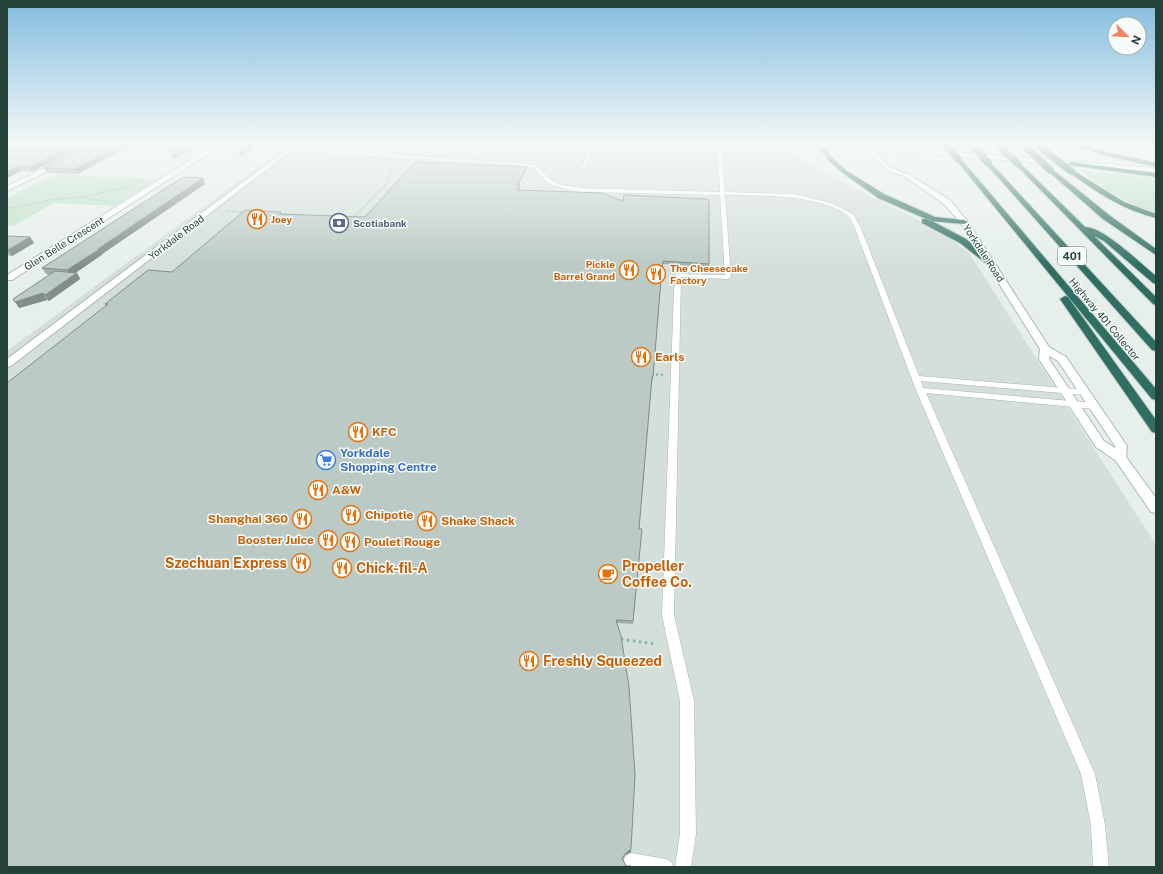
<svg xmlns="http://www.w3.org/2000/svg" width="1163" height="874" font-family="'Public Sans',sans-serif">
<rect width="100%" height="100%" fill="#e6efeb"/>
<path fill="#d4dfda" d="M 289,144 L 782,145 L 811,166 L 943,233 L 969,253 L 1156,545 L 1156,867 L 7,867 L 7,351 Z"/>
<path fill="#bfe0c8" d="M 1081,170 L 1156,178 L 1156,213 C 1126,202 1105,191 1081,170 Z
M 54,174 L 158,179 L 114,206 L 54,203 L 13,226 L 7,225 L 7,198 Z"/>
<g fill="none" stroke-linecap="round" stroke-linejoin="round">
<defs>
<path id="lane" d="M 388,144 L 393,144 L 385,154 L 519,163 L 538,166 L 551,180 L 558,184 L 579,188 L 720,192 L 717,144 L 721,144 L 725,192 L 794,194 L 831,203 L 853,214 L 860,226 L 919,376 L 1088,390 L 1089,392 L 1088,394 L 1085,395 L 921,381 L 923,388 L 1094,403 L 1098,406 L 1094,409 L 926,393 L 1095,774 L 1105,825 L 1109,867 L 1093,867 L 1091,825 L 1081,774 L 916,390 L 854,226 C 852,223 851,218 848,216 C 820,194 759,196 725,195 L 731,277 L 728,279 L 681,277 L 674,615 L 694,701 L 696,834 L 691,867 L 675,867 L 680,834 L 680,701 L 662,615 L 674,291 L 676,274 L 725,275 L 720,195 L 579,192 L 554,186 L 547,182 L 534,168 L 519,165 L 289,151 L 287,150 L 289,149 L 381,154 Z
M 591,144 L 595,144 L 585,168 L 581,169 Z
M 631,853 L 666,859 L 671,862 L 674,867 L 627,867 L 623,861 L 626,856 Z"/>
<path id="street" d="M 216,144 L 224,144 L 12,280 L 7,280 L 7,275 Z
M 1138,144 L 1145,144 L 1156,151 L 1156,156 Z
M 287,149 L 292,150 L 11,366 L 7,367 L 7,359 Z"/>
<path id="secondary" d="M 822,144 L 867,145 L 867,144 L 873,144 L 874,146 L 1156,168 L 1156,172 L 875,150 L 890,168 L 908,174 L 950,200 L 968,222 L 1049,347 L 1066,357 L 1125,443 L 1127,446 L 1126,457 L 1156,498 L 1156,513 L 1151,512 L 1116,461 L 1096,447 L 1039,359 L 1040,349 L 961,223 L 944,204 L 904,176 L 886,170 L 871,154 L 869,149 L 825,146 ZM 1049,356 L 1058,361 L 1115,446 L 1115,448 L 1104,441 L 1049,359 Z
M 60,161 L 62,162 L 62,164 L 7,191 L 7,186 Z"/>
<path id="highway" d="M 816,144 L 822,144 L 833,159 L 847,171 L 884,194 L 935,217 L 964,220 L 968,222 L 964,224 L 931,221 L 878,198 L 843,173 L 829,161 Z
M 1032,144 L 1039,144 L 1044,148 L 1039,149 Z
M 1072,144 L 1082,144 L 1107,152 L 1156,163 L 1156,167 L 1103,155 Z
M 957,159 L 961,159 L 1156,389 L 1156,400 L 1152,399 L 957,161 Z
M 986,162 L 990,162 L 1156,342 L 1156,351 L 1152,350 L 986,164 Z
M 1071,162 L 1156,173 L 1156,177 L 1069,165 L 1069,163 Z
M 1016,163 L 1020,163 L 1085,227 C 1104,227 1141,264 1156,276 L 1156,284 L 1153,283 L 1104,241 L 1094,236 L 1156,297 L 1156,305 L 1153,304 L 1016,165 Z
M 1048,169 L 1052,169 L 1109,215 L 1156,249 L 1156,255 L 1103,219 L 1048,171 Z
M 1071,169 L 1124,202 L 1156,214 L 1156,218 C 1123,210 1096,192 1069,172 L 1068,171 Z
M 922,219 L 928,219 L 966,239 L 995,263 L 991,266 L 988,265 L 960,243 L 922,223 Z
M 1065,296 L 1068,297 L 1156,420 L 1156,433 L 1152,432 L 1060,299 Z"/>
</defs>
<use href="#lane" stroke="#a8b8b2" stroke-width="1"/>
<use href="#street" stroke="#a8b8b2" stroke-width="2"/>
<use href="#secondary" stroke="#a4bbb3" stroke-width="2"/>
<use href="#highway" stroke="#c2cac8" stroke-width="2"/>
<path stroke="#86b3a5" stroke-width="1.5" stroke-dasharray="1 1.5" stroke-linecap="butt" d="M 84,198 L 109,202
M 7,209 L 50,200 L 82,197 L 132,186
M 227,211 L 246,212
M 279,214 L 292,215
M 353,218 L 387,183 L 393,164"/>
<path stroke="#86b3a5" stroke-width="2.5" stroke-dasharray="2 3" stroke-linecap="butt" d="M 651,374 L 664,375"/>
<path stroke="#86b3a5" stroke-width="3" stroke-dasharray="2.5 3.5" stroke-linecap="butt" d="M 621,639 L 655,644"/>
<use href="#lane" fill="#fff" fill-rule="evenodd"/>
<use href="#street" fill="#fff" fill-rule="evenodd"/>
<use href="#secondary" fill="#fff" fill-rule="evenodd"/>
<use href="#highway" fill="#2f6f62" fill-rule="evenodd"/>
<defs>
<path id="highway-bridge" d="M 946,145 L 959,160
M 1026,147 L 1050,170
M 975,148 L 988,163
M 1041,148 L 1071,171
M 1002,149 L 1018,164"/>
</defs>
<use href="#highway-bridge" stroke="#c2cac8" stroke-width="8" stroke-linecap="butt"/>
<use href="#highway-bridge" stroke="#2f6f62" stroke-width="7"/>
</g>
<path fill="#a1aea9" d="M 7,144 L 88,144 L 32,172 L 21,171 L 7,178 Z
M 91,144 L 133,144 L 78,174 L 47,173 L 44,168 Z
M 164,144 L 200,144 L 173,160 Z
M 233,144 L 259,144 L 241,157 Z
M 527,167 L 527,169 L 518,185 L 520,185 L 520,188 L 519,190 L 709,264 L 709,267 L 663,264 L 662,269 L 653,377 L 653,380 L 652,380 L 639,529 L 642,529 L 633,624 L 617,623 L 631,849 L 631,852 L 625,855 L 623,859 L 626,866 L 7,867 L 106,306 L 105,304 L 172,272 L 281,212 L 282,214 L 365,217 Z
M 203,178 L 205,184 L 102,254 L 103,254 L 75,273 L 77,273 L 80,279 L 49,301 L 47,300 L 19,308 L 50,275 L 46,274 L 42,268 Z
M 7,236 L 30,237 L 34,243 L 12,256 L 7,255 Z"/>
<path fill="#838d89" d="M 76,144 L 88,144 L 32,172 L 29,167 Z
M 122,144 L 133,144 L 78,174 L 75,169 Z
M 190,144 L 200,144 L 173,160 L 171,155 Z
M 250,144 L 259,144 L 241,157 L 239,152 Z
M 18,166 L 21,171 L 7,178 L 7,172 Z
M 527,167 L 527,169 L 517,187 L 517,185 Z
M 203,178 L 205,184 L 102,254 L 103,254 L 71,276 L 67,270 L 98,249 Z
M 30,237 L 34,243 L 12,256 L 8,250 Z
M 77,273 L 80,279 L 49,301 L 45,295 Z
M 43,293 L 47,300 L 19,308 L 15,302 Z
M 631,849 L 631,852 L 625,855 L 622,860 L 622,858 L 626,853 Z"/>
<path fill="#bbcac4" stroke="#838d89" d="M 7,144 L 76,144 L 29,167 L 18,166 L 7,172 Z
M 91,144 L 122,144 L 75,169 L 44,168 Z
M 164,144 L 190,144 L 171,155 Z
M 234,144 L 250,144 L 239,152 Z
M 415,162 L 527,167 L 517,185 L 520,185 L 517,190 L 602,193 L 623,201 L 624,195 L 707,199 L 709,200 L 709,264 L 663,261 L 662,267 L 653,377 L 652,377 L 639,529 L 642,529 L 633,621 L 616,620 L 621,636 L 629,687 L 635,775 L 631,849 L 626,853 L 622,858 L 626,866 L 631,866 L 631,867 L 7,867 L 7,383 L 108,304 L 105,304 L 148,270 L 172,272 L 245,210 L 281,212 L 279,214 L 365,217 Z
M 183,177 L 203,178 L 98,249 L 100,249 L 67,270 L 42,268 Z
M 7,236 L 30,237 L 8,250 L 7,250 Z
M 55,271 L 77,273 L 45,295 L 43,293 L 15,302 L 13,299 Z"/>
<linearGradient id="sky" x2="0" y2="1"><stop stop-color="#84bce0"/><stop offset="0.54" stop-color="#f4f8f6"/><stop offset="1" stop-color="#f4f8f6" stop-opacity="0"/></linearGradient>
<rect width="1163" height="267" fill="url(#sky)"/>
<defs>
<symbol id="restaurant-ring" viewBox="-11 -11 22 22"><circle r="9.5" fill="#f7fbf9" stroke="#e8710a" stroke-width="1.5"/><path d="M-5-6h1v4h1v-4h1v4h1v-4h1v5L-1.5 .5V6h-2V.5L-5-1ZM5-6V6H3V1.5H1.5Q1.5-4 5-6Z" fill="#e8710a"/></symbol>
<symbol id="bank-ring" viewBox="-11 -11 22 22"><circle r="9.5" fill="#f7fbf9" stroke="#5c6f8a" stroke-width="1.5"/><path d="M-6-4H6V4H-6ZM0-2.3a2.3 2.3 0 1 0 0 4.6a2.3 2.3 0 1 0 0-4.6Z" fill="#5c6f8a"/></symbol>
<symbol id="supermarket-ring" viewBox="-11 -11 22 22"><circle r="9.5" fill="#f7fbf9" stroke="#3f7fe0" stroke-width="1.5"/><path d="M-6-5.5h2.5l.6 2H6L4.5 2H-2.5L-4.4-4H-6ZM-1.5 3.2a1.3 1.3 0 1 0 .1 0ZM3 3.2a1.3 1.3 0 1 0 .1 0Z" fill="#3f7fe0"/></symbol>
<symbol id="cafe-ring" viewBox="-11 -11 22 22"><circle r="9.5" fill="#f7fbf9" stroke="#e8710a" stroke-width="1.5"/><path d="M-5.5-4.5H6V0H3Q3 3.5 0 3.5H-2.5Q-5.5 3.5-5.5 0ZM3-3.2v2h1.7v-2ZM-6 4.5H4V6H-6Z" fill="#e8710a"/></symbol>
</defs>
<g fill-rule="evenodd">
<use href="#restaurant-ring" x="246" y="208" width="22" height="22"/>
<use href="#bank-ring" x="328" y="212" width="22" height="22"/>
<use href="#restaurant-ring" x="618" y="259" width="22" height="22"/>
<use href="#restaurant-ring" x="645" y="263" width="22" height="22"/>
<use href="#restaurant-ring" x="630" y="346" width="22" height="22"/>
<use href="#restaurant-ring" x="347" y="421" width="22" height="22"/>
<use href="#supermarket-ring" x="315" y="449" width="22" height="22"/>
<use href="#restaurant-ring" x="307" y="479" width="22" height="22"/>
<use href="#restaurant-ring" x="340" y="504" width="22" height="22"/>
<use href="#restaurant-ring" x="291" y="508" width="22" height="22"/>
<use href="#restaurant-ring" x="416" y="510" width="22" height="22"/>
<use href="#restaurant-ring" x="317" y="529" width="22" height="22"/>
<use href="#restaurant-ring" x="339" y="531" width="22" height="22"/>
<use href="#restaurant-ring" x="290" y="552" width="22" height="22"/>
<use href="#restaurant-ring" x="331" y="557" width="22" height="22"/>
<use href="#cafe-ring" x="597" y="563" width="22" height="22"/>
<use href="#restaurant-ring" x="518" y="650" width="22" height="22"/>
</g>
<g text-anchor="middle" dominant-baseline="central" stroke-width="3" stroke-linejoin="round" paint-order="stroke">
<g font-size="10" font-weight="bold" fill="#c56008" stroke="#f7fbf9" text-anchor="start">
<text x="271" y="219">Joey</text>
<text x="615" y="264" text-anchor="end">Pickle<tspan x="615" dy="12">Barrel Grand</tspan></text>
<text x="670" y="268">The Cheesecake<tspan x="670" dy="12">Factory</tspan></text>
</g>
<g font-size="10" font-weight="bold" fill="#4e5e75" stroke="#f7fbf9" text-anchor="start">
<text x="353" y="223">Scotiabank</text>
</g>
<g font-size="10" fill="#24423a" stroke="#f7fbf9">
<text transform="translate(176 237) rotate(-37)">Yorkdale Road</text>
<text transform="translate(64 243) rotate(-32)">Glen Belle Crescent</text>
<text transform="translate(984 253) rotate(57)">Yorkdale Road</text>
<text transform="translate(1105 319) rotate(50)">Highway 401 Collector</text>
</g>
<rect fill="#f7fbf9" stroke="#637a73" stroke-width="1" x="1058" y="247" width="28" height="18" rx="3"/>
<g font-size="11" font-weight="bold" fill="#24423a">
<text x="1072" y="256">401</text>
</g>
<g font-size="12" font-weight="bold" fill="#c56008" stroke="#f7fbf9" text-anchor="start">
<text x="655" y="357">Earls</text>
<text x="372" y="432">KFC</text>
<text x="332" y="490">A&amp;W</text>
<text x="365" y="515">Chipotle</text>
<text x="288" y="519" text-anchor="end">Shanghai 360</text>
<text x="441" y="521">Shake Shack</text>
<text x="314" y="540" text-anchor="end">Booster Juice</text>
<text x="364" y="542">Poulet Rouge</text>
</g>
<g font-size="12" font-weight="bold" fill="#366cbe" stroke="#f7fbf9" text-anchor="start">
<text x="340" y="453">Yorkdale<tspan x="340" dy="14">Shopping Centre</tspan></text>
</g>
<g font-size="14" font-weight="bold" fill="#c56008" stroke="#f7fbf9" text-anchor="start">
<text x="287" y="563" text-anchor="end">Szechuan Express</text>
<text x="622" y="566">Propeller<tspan x="622" dy="16">Coffee Co.</tspan></text>
<text x="356" y="568">Chick-fil-A</text>
<text x="543" y="661">Freshly Squeezed</text>
</g>
</g>
<rect width="1163" height="874" fill="none" stroke="#24423a" stroke-width="16"/>
<g transform="translate(1127 36) rotate(114)"><circle r="19" fill="#f7fbf9" stroke="#a3b1ad"/>
<path d="M0-3L7 15L0 10L-7 15Z" fill="#f4845f"/>
<text y="-6" font-size="11" font-weight="bold" text-anchor="middle" fill="#24423a">N</text>
</g>
</svg>
